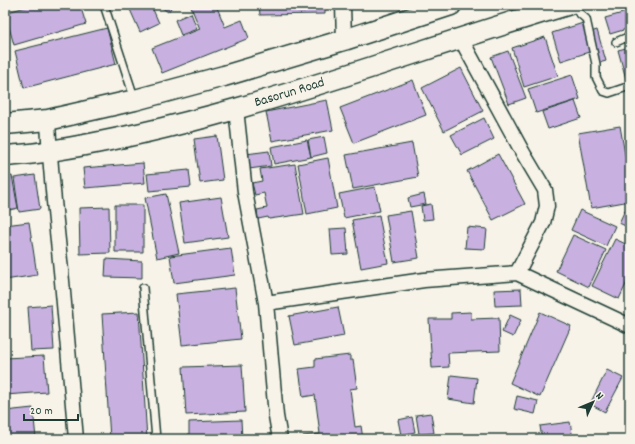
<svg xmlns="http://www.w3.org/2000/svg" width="635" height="444" font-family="Dekko,sans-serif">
<rect width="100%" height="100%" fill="#f7f3e8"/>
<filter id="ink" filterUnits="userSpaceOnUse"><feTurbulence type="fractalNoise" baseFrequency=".025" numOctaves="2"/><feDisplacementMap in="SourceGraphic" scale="8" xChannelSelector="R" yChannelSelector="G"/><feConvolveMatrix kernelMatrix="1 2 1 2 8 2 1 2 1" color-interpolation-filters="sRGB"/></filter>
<g filter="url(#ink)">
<path fill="#c8b1e0" stroke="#1f3d34" d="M 32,5 L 80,5 L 86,24 L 14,45 L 5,13 Z
M 128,5 L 151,5 L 159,23 L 140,32 Z
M 158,5 L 173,5 L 168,12 Z
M 197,5 L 216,5 L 225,27 L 242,20 L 249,38 L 162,73 L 152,48 L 200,29 L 191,7 Z
M 259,5 L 325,5 L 325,14 L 260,15 Z
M 630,11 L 630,28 L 610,34 L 605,18 Z
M 191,13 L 197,29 L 181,35 L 175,20 Z
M 583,23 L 592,51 L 561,61 L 552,33 Z
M 107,28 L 116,64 L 24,88 L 15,51 Z
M 597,30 L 606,61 L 599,63 L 591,32 Z
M 545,37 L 558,76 L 524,87 L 512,48 Z
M 630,47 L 630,78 L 626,79 L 618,50 Z
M 508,51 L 526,98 L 509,104 L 491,57 Z
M 461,68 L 483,111 L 444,131 L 422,88 Z
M 572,75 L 580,99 L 536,113 L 528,89 Z
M 413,80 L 426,115 L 354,143 L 340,108 Z
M 327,100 L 333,130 L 272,141 L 266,112 Z
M 575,101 L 581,118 L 548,129 L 542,112 Z
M 484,118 L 494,139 L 462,155 L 451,135 Z
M 620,126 L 630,183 L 630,201 L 591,208 L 578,133 Z
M 217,136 L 223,180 L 200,183 L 194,139 Z
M 324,137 L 327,153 L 311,157 L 308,140 Z
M 307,140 L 311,157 L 274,164 L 271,147 Z
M 412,143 L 418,177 L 353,189 L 346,155 Z
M 269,151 L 271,166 L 249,169 L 246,154 Z
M 498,154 L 525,204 L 493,220 L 467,171 Z
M 328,158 L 337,208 L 307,214 L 298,164 Z
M 143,163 L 145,183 L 85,188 L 83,168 Z
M 295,164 L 304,214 L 269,219 L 268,217 L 258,219 L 257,210 L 267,208 L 264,193 L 255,195 L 252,183 L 262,181 L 260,169 Z
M 189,170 L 191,187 L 149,191 L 147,174 Z
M 35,175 L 40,209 L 19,212 L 14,178 Z
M 12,176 L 18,208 L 5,211 L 5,177 Z
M 375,187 L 380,211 L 344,218 L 339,194 Z
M 166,194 L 179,253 L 157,258 L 145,198 Z
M 424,194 L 426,204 L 410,207 L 408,198 Z
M 221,197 L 228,237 L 185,243 L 179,203 Z
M 431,204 L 433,219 L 423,220 L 421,206 Z
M 115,205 L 143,205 L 143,252 L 115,252 Z
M 109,207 L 110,253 L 80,254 L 79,208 Z
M 580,210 L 615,226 L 606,246 L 571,230 Z
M 625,210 L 630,212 L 630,228 L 619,223 Z
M 411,211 L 419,258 L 394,262 L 386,215 Z
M 379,215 L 388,263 L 361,268 L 352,220 Z
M 29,222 L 37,275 L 5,280 L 5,225 Z
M 467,227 L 487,229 L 485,249 L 465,248 Z
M 346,228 L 348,254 L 332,255 L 330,229 Z
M 573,235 L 606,250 L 589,287 L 556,271 Z
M 615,239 L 630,246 L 630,276 L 619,299 L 592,286 Z
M 231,248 L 235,275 L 174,283 L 170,256 Z
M 106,259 L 142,261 L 142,278 L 105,277 Z
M 235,288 L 241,339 L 182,345 L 176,294 Z
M 521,289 L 522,305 L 495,306 L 494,290 Z
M 51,305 L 54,350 L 31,351 L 28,307 Z
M 338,307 L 344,336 L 295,345 L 289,316 Z
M 139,312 L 147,439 L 110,439 L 102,314 Z
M 471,312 L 471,319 L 499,318 L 500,351 L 448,353 L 449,367 L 432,368 L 429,319 L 451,319 L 451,313 Z
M 540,312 L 571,326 L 540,397 L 510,383 Z
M 510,315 L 521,320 L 513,337 L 502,332 Z
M 350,355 L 350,360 L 353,360 L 357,388 L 350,389 L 355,427 L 361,426 L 363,439 L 304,439 L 303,436 L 320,434 L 315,395 L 303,397 L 299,369 L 315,367 L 315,359 Z
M 44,356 L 47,392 L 5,395 L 5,358 Z
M 242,365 L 245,412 L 186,415 L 183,367 Z
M 607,370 L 623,378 L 605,412 L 590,404 Z
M 451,375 L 477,378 L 474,403 L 448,399 Z
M 517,396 L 538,401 L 535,414 L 514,409 Z
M 33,408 L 36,439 L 5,439 L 5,411 Z
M 431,413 L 434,433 L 419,434 L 416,415 Z
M 412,417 L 415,432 L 401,435 L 398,420 Z
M 241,420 L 242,439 L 189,439 L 189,422 Z
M 570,422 L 573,439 L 542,439 L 540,426 Z
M 418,435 L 418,439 L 383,439 Z"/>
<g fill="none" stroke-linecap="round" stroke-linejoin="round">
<defs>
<path id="service" d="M 104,5 L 135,100
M 570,5 L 586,19 L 596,64 L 596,77 L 603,91 L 609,93 L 630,86
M 616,42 L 630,36
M 143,288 L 156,439"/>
<path id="minor" d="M 343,5 L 344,40
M 461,39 L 523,153 L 545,190 L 547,206 L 543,223 L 517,273
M 236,109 L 245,192 L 266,303 L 276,416 L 280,439
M 48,120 C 50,174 57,227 62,281 C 67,334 71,386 76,439
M 266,303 L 424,280 L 517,273 L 630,326"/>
<g id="secondary">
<path d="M 5,124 L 48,120 L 135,100 L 224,76 L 344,40 L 451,5"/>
<path id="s1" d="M 5,156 C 20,155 35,154 50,151 C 227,123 396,56 567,5"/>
</g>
</defs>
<use href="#service" stroke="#1f3d34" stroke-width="10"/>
<use href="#minor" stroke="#1f3d34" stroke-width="17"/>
<use href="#secondary" stroke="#1f3d34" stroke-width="23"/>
<use href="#service" stroke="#f7f3e8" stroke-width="7"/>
<use href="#minor" stroke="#f7f3e8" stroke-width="14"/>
<use href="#secondary" stroke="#f7f3e8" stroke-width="20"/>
</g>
</g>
<g text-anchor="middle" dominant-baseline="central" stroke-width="3" stroke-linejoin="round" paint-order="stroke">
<g font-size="14" fill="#1f3d34" stroke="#f7f3e8">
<text stroke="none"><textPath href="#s1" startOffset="292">Basorun Road</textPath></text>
</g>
</g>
<rect width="635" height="444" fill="none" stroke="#f7f3e8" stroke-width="20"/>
<rect x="10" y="10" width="615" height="424" fill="none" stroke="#1f3d34" stroke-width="1.5" filter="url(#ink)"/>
<g transform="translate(593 402) rotate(46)" stroke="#f7f3e8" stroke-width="3" paint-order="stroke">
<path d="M0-3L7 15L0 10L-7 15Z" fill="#1f3d34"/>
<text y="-6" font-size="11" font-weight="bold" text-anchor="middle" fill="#1f3d34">N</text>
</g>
<path d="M24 414v6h54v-6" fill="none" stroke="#1f3d34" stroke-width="2"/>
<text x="30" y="414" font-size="12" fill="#1f3d34" stroke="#f7f3e8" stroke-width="3" paint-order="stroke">20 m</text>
</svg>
